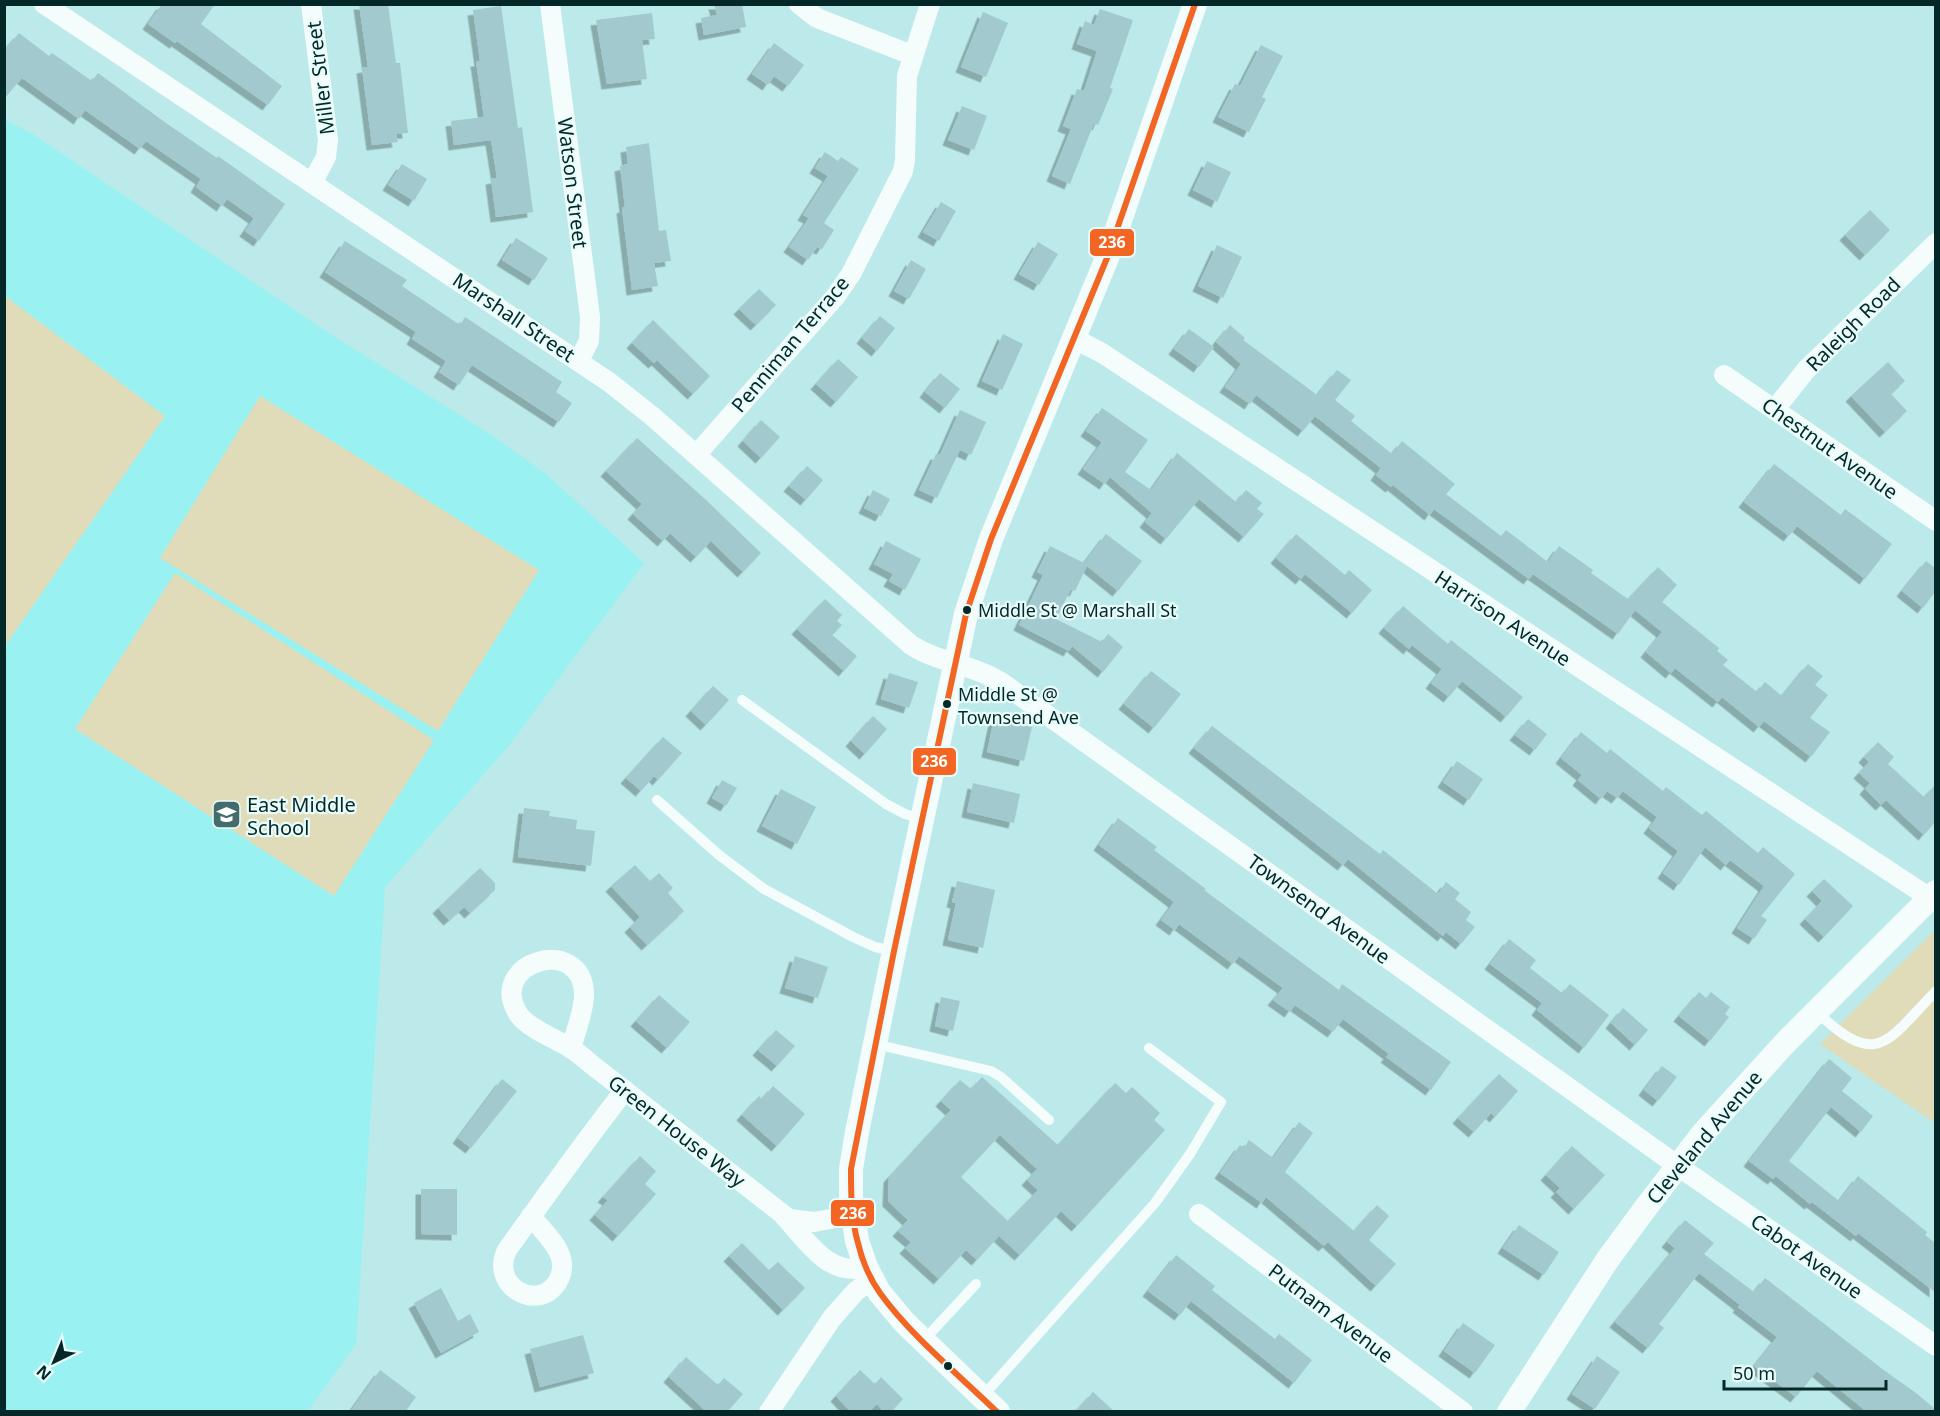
<svg xmlns="http://www.w3.org/2000/svg" width="1940" height="1416" font-family="'Noto Sans',sans-serif">
<defs>
<filter id="shadow"><feDropShadow dx="-5.5" dy="5.5" stdDeviation="0" flood-color="#0004"/></filter>
</defs>
<rect width="100%" height="100%" fill="#bce9e9"/>
<path fill="#9af1f1" d="M 4,119 L 34,135 L 335,337 L 496,438 L 547,475 L 644,563 L 511,743 L 385,887 L 356,1344 L 308,1411 L 5,1411 Z"/>
<path fill="#e0dcba" d="M 5,296 L 165,416 L 5,646 Z
M 260,396 L 539,570 L 438,731 L 160,558 Z
M 175,573 L 434,740 L 334,896 L 75,729 Z
M 1935,930 L 1935,1123 L 1820,1044 Z"/>
<path fill="#a2cace" fill-rule="evenodd" filter="url(#shadow)" d="M 162,4 L 215,4 L 201,24 L 282,86 L 268,105 L 177,41 L 175,43 L 148,24 Z
M 359,4 L 388,4 L 396,63 L 400,63 L 408,133 L 396,134 L 398,142 L 372,145 L 362,68 L 368,67 Z
M 714,4 L 742,4 L 746,27 L 704,35 L 701,18 L 717,15 Z
M 501,6 L 518,128 L 522,127 L 533,212 L 496,217 L 491,179 L 497,178 L 491,140 L 454,145 L 451,121 L 484,117 L 476,61 L 480,61 L 473,10 Z
M 1100,9 L 1133,20 L 1110,88 L 1113,89 L 1098,125 L 1094,123 L 1070,184 L 1052,176 L 1071,129 L 1063,126 L 1071,105 L 1077,89 L 1084,91 L 1097,51 L 1077,44 L 1085,21 L 1094,25 Z
M 983,12 L 1008,23 L 986,77 L 961,67 Z
M 652,13 L 655,39 L 642,40 L 647,79 L 607,84 L 596,20 Z
M 19,33 L 49,56 L 52,53 L 92,81 L 98,73 L 166,123 L 217,158 L 218,156 L 285,204 L 259,241 L 245,231 L 254,218 L 227,199 L 222,206 L 196,187 L 201,179 L 146,141 L 140,149 L 85,110 L 79,119 L 22,78 L 4,99 L 4,51 Z
M 774,43 L 804,65 L 788,86 L 774,76 L 768,85 L 752,74 Z
M 1261,45 L 1283,56 L 1262,97 L 1266,99 L 1249,132 L 1218,117 L 1235,84 L 1240,86 Z
M 962,106 L 987,116 L 974,150 L 948,140 Z
M 649,143 L 659,231 L 666,230 L 671,261 L 654,263 L 658,286 L 632,290 L 622,208 L 625,207 L 620,166 L 628,164 L 626,147 Z
M 825,152 L 838,161 L 841,157 L 859,169 L 824,223 L 834,230 L 822,249 L 817,247 L 808,260 L 789,247 L 809,218 L 803,215 L 828,176 L 815,168 Z
M 1207,161 L 1231,172 L 1217,202 L 1193,190 Z
M 402,164 L 427,179 L 414,201 L 388,185 Z
M 941,202 L 956,211 L 939,241 L 923,232 Z
M 1870,210 L 1890,230 L 1865,255 L 1845,235 Z
M 516,238 L 548,258 L 534,280 L 502,260 Z
M 345,241 L 407,280 L 402,286 L 460,325 L 465,317 L 562,382 L 556,392 L 572,403 L 559,422 L 472,365 L 459,385 L 439,372 L 446,361 L 412,339 L 416,332 L 325,272 Z
M 1038,242 L 1058,254 L 1039,285 L 1019,274 Z
M 1217,245 L 1242,257 L 1223,298 L 1198,286 Z
M 911,260 L 926,269 L 909,299 L 894,291 Z
M 759,289 L 776,305 L 756,325 L 739,309 Z
M 880,316 L 895,328 L 877,351 L 862,338 Z
M 653,320 L 710,376 L 693,394 L 657,360 L 654,363 L 632,343 Z
M 1230,325 L 1245,338 L 1243,340 L 1317,395 L 1337,370 L 1351,380 L 1335,400 L 1355,416 L 1351,421 L 1392,454 L 1402,441 L 1455,484 L 1446,494 L 1501,536 L 1506,530 L 1548,562 L 1559,546 L 1593,570 L 1591,573 L 1628,599 L 1658,567 L 1677,585 L 1662,602 L 1719,648 L 1717,651 L 1728,660 L 1723,665 L 1757,692 L 1765,682 L 1782,696 L 1808,664 L 1823,676 L 1815,685 L 1828,695 L 1810,718 L 1830,732 L 1811,757 L 1764,721 L 1759,727 L 1722,697 L 1718,702 L 1675,668 L 1671,673 L 1646,652 L 1662,632 L 1635,610 L 1618,634 L 1533,574 L 1529,579 L 1434,509 L 1430,515 L 1393,485 L 1391,487 L 1376,475 L 1381,468 L 1315,416 L 1303,431 L 1256,395 L 1250,404 L 1225,387 L 1241,364 L 1216,342 Z
M 1189,329 L 1214,347 L 1199,367 L 1174,349 Z
M 1003,334 L 1023,344 L 1002,390 L 982,381 Z
M 838,359 L 858,377 L 836,402 L 816,384 Z
M 1888,362 L 1905,381 L 1891,394 L 1907,411 L 1885,432 L 1851,396 Z
M 940,373 L 960,389 L 945,408 L 925,392 Z
M 1102,408 L 1148,440 L 1125,472 L 1151,490 L 1177,453 L 1236,502 L 1246,490 L 1262,503 L 1257,509 L 1264,514 L 1244,537 L 1199,499 L 1166,539 L 1145,522 L 1152,513 L 1110,477 L 1105,484 L 1083,469 L 1102,442 L 1086,431 Z
M 960,410 L 986,422 L 971,455 L 960,450 L 937,498 L 919,490 L 936,454 L 940,455 Z
M 761,420 L 780,437 L 761,458 L 743,441 Z
M 637,438 L 705,499 L 761,553 L 743,572 L 711,541 L 696,557 L 670,533 L 663,541 L 633,514 L 642,504 L 606,471 Z
M 1774,464 L 1841,515 L 1845,509 L 1892,544 L 1865,579 L 1797,526 L 1789,536 L 1744,502 Z
M 807,466 L 823,480 L 806,500 L 789,486 Z
M 873,490 L 890,499 L 881,516 L 864,508 Z
M 1106,534 L 1142,561 L 1118,591 L 1087,566 L 1075,591 L 1071,589 L 1056,619 L 1102,642 L 1108,634 L 1123,647 L 1103,672 L 1072,646 L 1069,651 L 1019,625 L 1043,575 L 1037,572 L 1050,546 L 1084,563 Z
M 1296,534 L 1345,575 L 1349,570 L 1372,590 L 1352,613 L 1305,574 L 1301,579 L 1276,558 Z
M 886,541 L 921,559 L 905,590 L 889,581 L 893,574 L 874,564 Z
M 1926,561 L 1935,568 L 1935,592 L 1923,608 L 1902,591 Z
M 825,599 L 842,615 L 837,621 L 842,625 L 832,635 L 857,656 L 844,671 L 797,629 Z
M 1403,606 L 1448,644 L 1451,640 L 1523,697 L 1506,717 L 1462,681 L 1449,697 L 1431,683 L 1442,669 L 1412,645 L 1409,649 L 1384,628 Z
M 1151,671 L 1181,694 L 1154,728 L 1124,704 Z
M 889,673 L 918,682 L 909,708 L 881,699 Z
M 713,686 L 729,700 L 706,725 L 691,711 Z
M 873,716 L 887,729 L 865,754 L 851,741 Z
M 994,719 L 1032,727 L 1024,761 L 987,752 Z
M 1528,719 L 1547,734 L 1535,750 L 1515,735 Z
M 1212,726 L 1380,854 L 1383,850 L 1438,894 L 1446,882 L 1460,893 L 1455,899 L 1471,912 L 1466,920 L 1475,927 L 1461,944 L 1446,932 L 1443,936 L 1348,859 L 1343,865 L 1194,748 Z
M 1581,732 L 1607,753 L 1610,749 L 1663,791 L 1666,787 L 1702,815 L 1706,811 L 1758,853 L 1763,847 L 1795,874 L 1761,916 L 1767,920 L 1754,939 L 1737,928 L 1764,886 L 1730,860 L 1726,865 L 1705,847 L 1679,885 L 1663,873 L 1678,851 L 1649,828 L 1657,817 L 1623,791 L 1617,798 L 1607,791 L 1601,799 L 1578,780 L 1582,775 L 1561,758 Z
M 663,737 L 682,753 L 658,780 L 654,776 L 641,791 L 626,778 Z
M 1878,742 L 1894,757 L 1888,764 L 1924,797 L 1935,785 L 1935,822 L 1924,835 L 1886,800 L 1881,805 L 1865,789 L 1870,783 L 1859,773 L 1869,762 L 1864,757 Z
M 1457,761 L 1483,779 L 1469,800 L 1443,782 Z
M 722,780 L 737,788 L 726,806 L 712,798 Z
M 973,783 L 1020,794 L 1014,823 L 967,812 Z
M 781,789 L 816,807 L 797,844 L 762,826 Z
M 524,808 L 550,811 L 549,816 L 577,820 L 576,829 L 595,831 L 591,866 L 518,857 Z
M 1118,818 L 1157,847 L 1154,850 L 1206,889 L 1204,890 L 1339,990 L 1342,984 L 1451,1062 L 1431,1090 L 1386,1057 L 1389,1054 L 1343,1019 L 1333,1032 L 1295,1005 L 1290,1012 L 1273,1000 L 1283,988 L 1239,956 L 1233,964 L 1179,924 L 1175,930 L 1161,920 L 1174,902 L 1099,845 Z
M 635,865 L 650,881 L 659,873 L 673,888 L 668,893 L 684,911 L 647,945 L 630,927 L 640,917 L 611,886 Z
M 480,868 L 495,883 L 495,890 L 470,913 L 464,907 L 449,920 L 438,908 Z
M 1824,879 L 1853,906 L 1824,937 L 1805,919 L 1822,901 L 1812,891 Z
M 957,881 L 995,890 L 983,948 L 948,940 L 956,903 L 952,902 Z
M 1509,939 L 1536,960 L 1530,968 L 1562,993 L 1570,984 L 1609,1015 L 1584,1048 L 1537,1010 L 1542,1003 L 1490,964 Z
M 795,956 L 828,967 L 818,998 L 785,988 Z
M 1699,992 L 1706,998 L 1711,992 L 1730,1007 L 1725,1014 L 1729,1017 L 1710,1041 L 1679,1016 Z
M 659,995 L 690,1022 L 667,1048 L 636,1021 Z
M 941,997 L 960,1001 L 953,1031 L 935,1026 Z
M 1623,1008 L 1648,1030 L 1635,1045 L 1611,1023 Z
M 776,1030 L 795,1046 L 777,1066 L 758,1050 Z
M 1829,1059 L 1852,1078 L 1842,1091 L 1873,1116 L 1861,1132 L 1831,1107 L 1789,1161 L 1839,1201 L 1858,1176 L 1927,1232 L 1925,1235 L 1935,1243 L 1935,1292 L 1858,1233 L 1856,1236 L 1812,1202 L 1810,1204 L 1776,1176 L 1773,1179 L 1749,1161 Z
M 1662,1066 L 1677,1077 L 1658,1101 L 1644,1090 Z
M 1499,1074 L 1518,1091 L 1495,1117 L 1491,1113 L 1474,1132 L 1458,1118 Z
M 982,1077 L 1058,1145 L 1115,1083 L 1126,1093 L 1132,1087 L 1160,1113 L 1154,1120 L 1165,1130 L 1077,1226 L 1061,1211 L 1020,1255 L 999,1236 L 977,1260 L 966,1250 L 939,1279 L 905,1248 L 911,1242 L 898,1231 L 908,1220 L 888,1201 L 889,1177 L 951,1110 L 941,1101 L 960,1080 L 971,1089 ZM 1000,1135 L 1037,1169 L 1027,1180 L 1038,1190 L 1008,1221 L 961,1177 Z
M 502,1079 L 517,1091 L 471,1148 L 458,1138 Z
M 773,1086 L 805,1114 L 777,1146 L 742,1115 L 759,1096 L 762,1099 Z
M 1299,1122 L 1313,1133 L 1285,1172 L 1354,1231 L 1377,1205 L 1389,1216 L 1369,1240 L 1396,1264 L 1376,1286 L 1328,1242 L 1324,1246 L 1266,1197 L 1262,1203 L 1220,1173 L 1240,1145 L 1244,1148 L 1249,1140 L 1273,1158 Z
M 1572,1146 L 1605,1175 L 1574,1209 L 1556,1192 L 1560,1188 L 1546,1175 Z
M 640,1156 L 656,1171 L 645,1184 L 656,1194 L 618,1236 L 595,1215 L 608,1200 L 603,1197 Z
M 421,1189 L 457,1189 L 457,1235 L 421,1234 Z
M 1685,1220 L 1714,1243 L 1704,1254 L 1754,1292 L 1765,1278 L 1885,1371 L 1916,1393 L 1935,1409 L 1935,1412 L 1867,1412 L 1817,1371 L 1796,1397 L 1754,1366 L 1777,1337 L 1738,1307 L 1740,1305 L 1699,1273 L 1659,1324 L 1664,1328 L 1648,1348 L 1615,1322 L 1675,1248 L 1667,1242 Z
M 1519,1225 L 1559,1252 L 1544,1275 L 1503,1248 Z
M 742,1243 L 769,1270 L 778,1262 L 805,1288 L 783,1310 L 729,1256 Z
M 1176,1255 L 1215,1286 L 1212,1290 L 1275,1339 L 1279,1334 L 1312,1360 L 1294,1383 L 1191,1301 L 1180,1315 L 1148,1291 Z
M 441,1288 L 458,1321 L 470,1314 L 479,1332 L 441,1353 L 414,1303 Z
M 1463,1323 L 1495,1345 L 1475,1373 L 1444,1351 Z
M 583,1335 L 594,1373 L 540,1387 L 530,1349 Z
M 1597,1356 L 1620,1372 L 1595,1409 L 1572,1394 Z
M 686,1357 L 718,1385 L 724,1378 L 743,1394 L 727,1412 L 707,1412 L 669,1377 Z
M 380,1370 L 416,1397 L 405,1412 L 350,1412 Z
M 860,1370 L 875,1384 L 881,1377 L 903,1399 L 891,1412 L 884,1412 L 877,1404 L 869,1412 L 851,1412 L 836,1396 Z
M 1093,1392 L 1115,1412 L 1075,1412 Z"/>
<g fill="none" stroke-linecap="round" stroke-linejoin="round">
<path stroke="#f5fcfc" stroke-width="10" d="M 742,700 L 886,804 L 905,814 L 922,819
M 657,800 L 719,855 L 764,889 L 853,937 L 875,947 L 894,951
M 1816,1011 C 1878,1071 1887,1041 1936,991
M 875,1044 L 991,1071 L 1001,1077 L 1049,1120
M 923,1341 L 976,1284
M 982,1397 L 1155,1203 L 1190,1154 L 1221,1102 L 1149,1048"/>
<path stroke="#f5fcfc" stroke-width="20" d="M 44,4 L 609,382 L 652,416 L 911,645 C 939,663 972,664 1001,682 L 1678,1166 L 1936,1346
M 311,4 L 328,140 L 326,157 L 312,183
M 550,4 L 590,317 L 589,341 L 579,360
M 799,4 L 817,18 L 912,55
M 1075,339 L 1102,353 L 1930,898
M 1724,375 L 1936,521
M 1775,409 L 1806,370 L 1936,243
M 696,455 L 835,297 L 851,274 L 903,171 L 905,160 L 907,76 L 930,4
M 571,1049 C 575,1032 584,1012 584,995 C 584,933 484,962 519,1015 C 528,1028 555,1039 569,1047 C 577,1052 584,1058 591,1064 L 789,1219 L 814,1222 L 852,1215
M 1199,1214 L 1463,1412
M 531,1216 C 541,1229 557,1243 561,1258 C 563,1266 562,1274 558,1281 C 539,1314 489,1286 507,1250 C 546,1196 584,1142 625,1090
M 784,1216 C 806,1239 828,1278 866,1267
M 769,1412 L 832,1318 L 856,1291 L 872,1280"/>
<path stroke="#f5fcfc" stroke-width="24" d="M 998,1412 L 905,1323 L 879,1292 L 866,1267 L 857,1241 L 851,1199 L 851,1169 L 857,1132 L 894,951 L 966,614 L 991,539 L 1107,258 L 1195,4
M 1509,1412 L 1608,1259 L 1644,1210 L 1704,1132 L 1786,1042 L 1936,892"/>
<defs>
<path id="bus-1" d="M 997,1412 C 959,1375 911,1336 880,1293 C 870,1279 862,1260 858,1243 C 851,1219 851,1193 851,1169 L 894,951 L 966,614 L 991,539 L 1107,258 L 1195,4"/>
</defs>
<use href="#bus-1" stroke="#e9fcfc" stroke-width="10"/>
<use href="#bus-1" stroke="#f26522" stroke-width="6"/>
</g>
<defs>
<symbol id="school-square" viewBox="-11 -11 22 22"><rect x="-9" y="-9" width="18" height="18" rx="4" fill="#446c6c" stroke="#e9fcfc"/><path d="M0-5L7-2L0 1L-7-2ZM-4 1L0 2.5L4 1V4Q0 6-4 4Z" fill="#fff"/></symbol>
</defs>
<g fill-rule="evenodd">
<use href="#school-square" x="210" y="798" width="33" height="33"/>
</g>
<g fill="#042828" stroke="#e9fcfc" stroke-width="2">
<circle cx="967" cy="610" r="5"/>
<circle cx="947" cy="704" r="5"/>
<circle cx="948" cy="1366" r="5"/>
</g>
<g text-anchor="middle" dominant-baseline="central" stroke-width="4.5" stroke-linejoin="round" paint-order="stroke">
<g font-size="18" fill="#042828" stroke="#e9fcfc" text-anchor="start">
<text x="978" y="610">Middle St @ Marshall St</text>
<text x="958" y="694">Middle St @<tspan x="958" dy="23">Townsend Ave</tspan></text>
</g>
<g font-size="20" fill="#042828" stroke="#e9fcfc">
<text transform="translate(320 78) rotate(-97)">Miller Street</text>
<text transform="translate(573 183) rotate(83)">Watson Street</text>
<text transform="translate(514 317) rotate(34)">Marshall Street</text>
<text transform="translate(1853 324) rotate(-45)">Raleigh Road</text>
<text transform="translate(790 344) rotate(-50)">Penniman Terrace</text>
<text transform="translate(1830 448) rotate(35)">Chestnut Avenue</text>
<text transform="translate(1503 618) rotate(33)">Harrison Avenue</text>
<text transform="translate(1319 909) rotate(36)">Townsend Avenue</text>
<text transform="translate(677 1131) rotate(38)">Green House Way</text>
<text transform="translate(1704 1137) rotate(-50)">Cleveland Avenue</text>
<text transform="translate(1807 1256) rotate(35)">Cabot Avenue</text>
<text transform="translate(1331 1313) rotate(37)">Putnam Avenue</text>
</g>
<g font-size="20" fill="#042828" stroke="#e9fcfc" text-anchor="start">
<text x="247" y="804">East Middle<tspan x="247" dy="23">School</tspan></text>
</g>
</g>
<g stroke="#e9fcfc" stroke-width="2">
<rect x="1089" y="228" width="46" height="29" rx="6" fill="#f26522"/>
<rect x="912" y="747" width="45" height="29" rx="6" fill="#f26522"/>
<rect x="830" y="1199" width="45" height="28" rx="6" fill="#f26522"/>
</g>
<g font-size="16" text-anchor="middle" font-weight="bold" fill="#fff">
<text x="1112" y="248">236</text>
<text x="934" y="767">236</text>
<text x="853" y="1219">236</text>
</g>
<rect width="1940" height="1416" fill="none" stroke="#042828" stroke-width="12"/>
<g transform="translate(54 1362) rotate(223)" stroke="#e9fcfc" stroke-width="4.5" paint-order="stroke">
<path d="M0-4.5L10 22L0 15L-10 22Z" fill="#042828"/>
<text y="-9" font-size="16" font-weight="bold" text-anchor="middle" fill="#042828">N</text>
</g>
<path d="M1724 1380v9h162v-9" fill="none" stroke="#042828" stroke-width="3"/>
<text x="1733" y="1380" font-size="18" fill="#042828" stroke="#e9fcfc" stroke-width="4.5" paint-order="stroke">50 m</text>
</svg>
